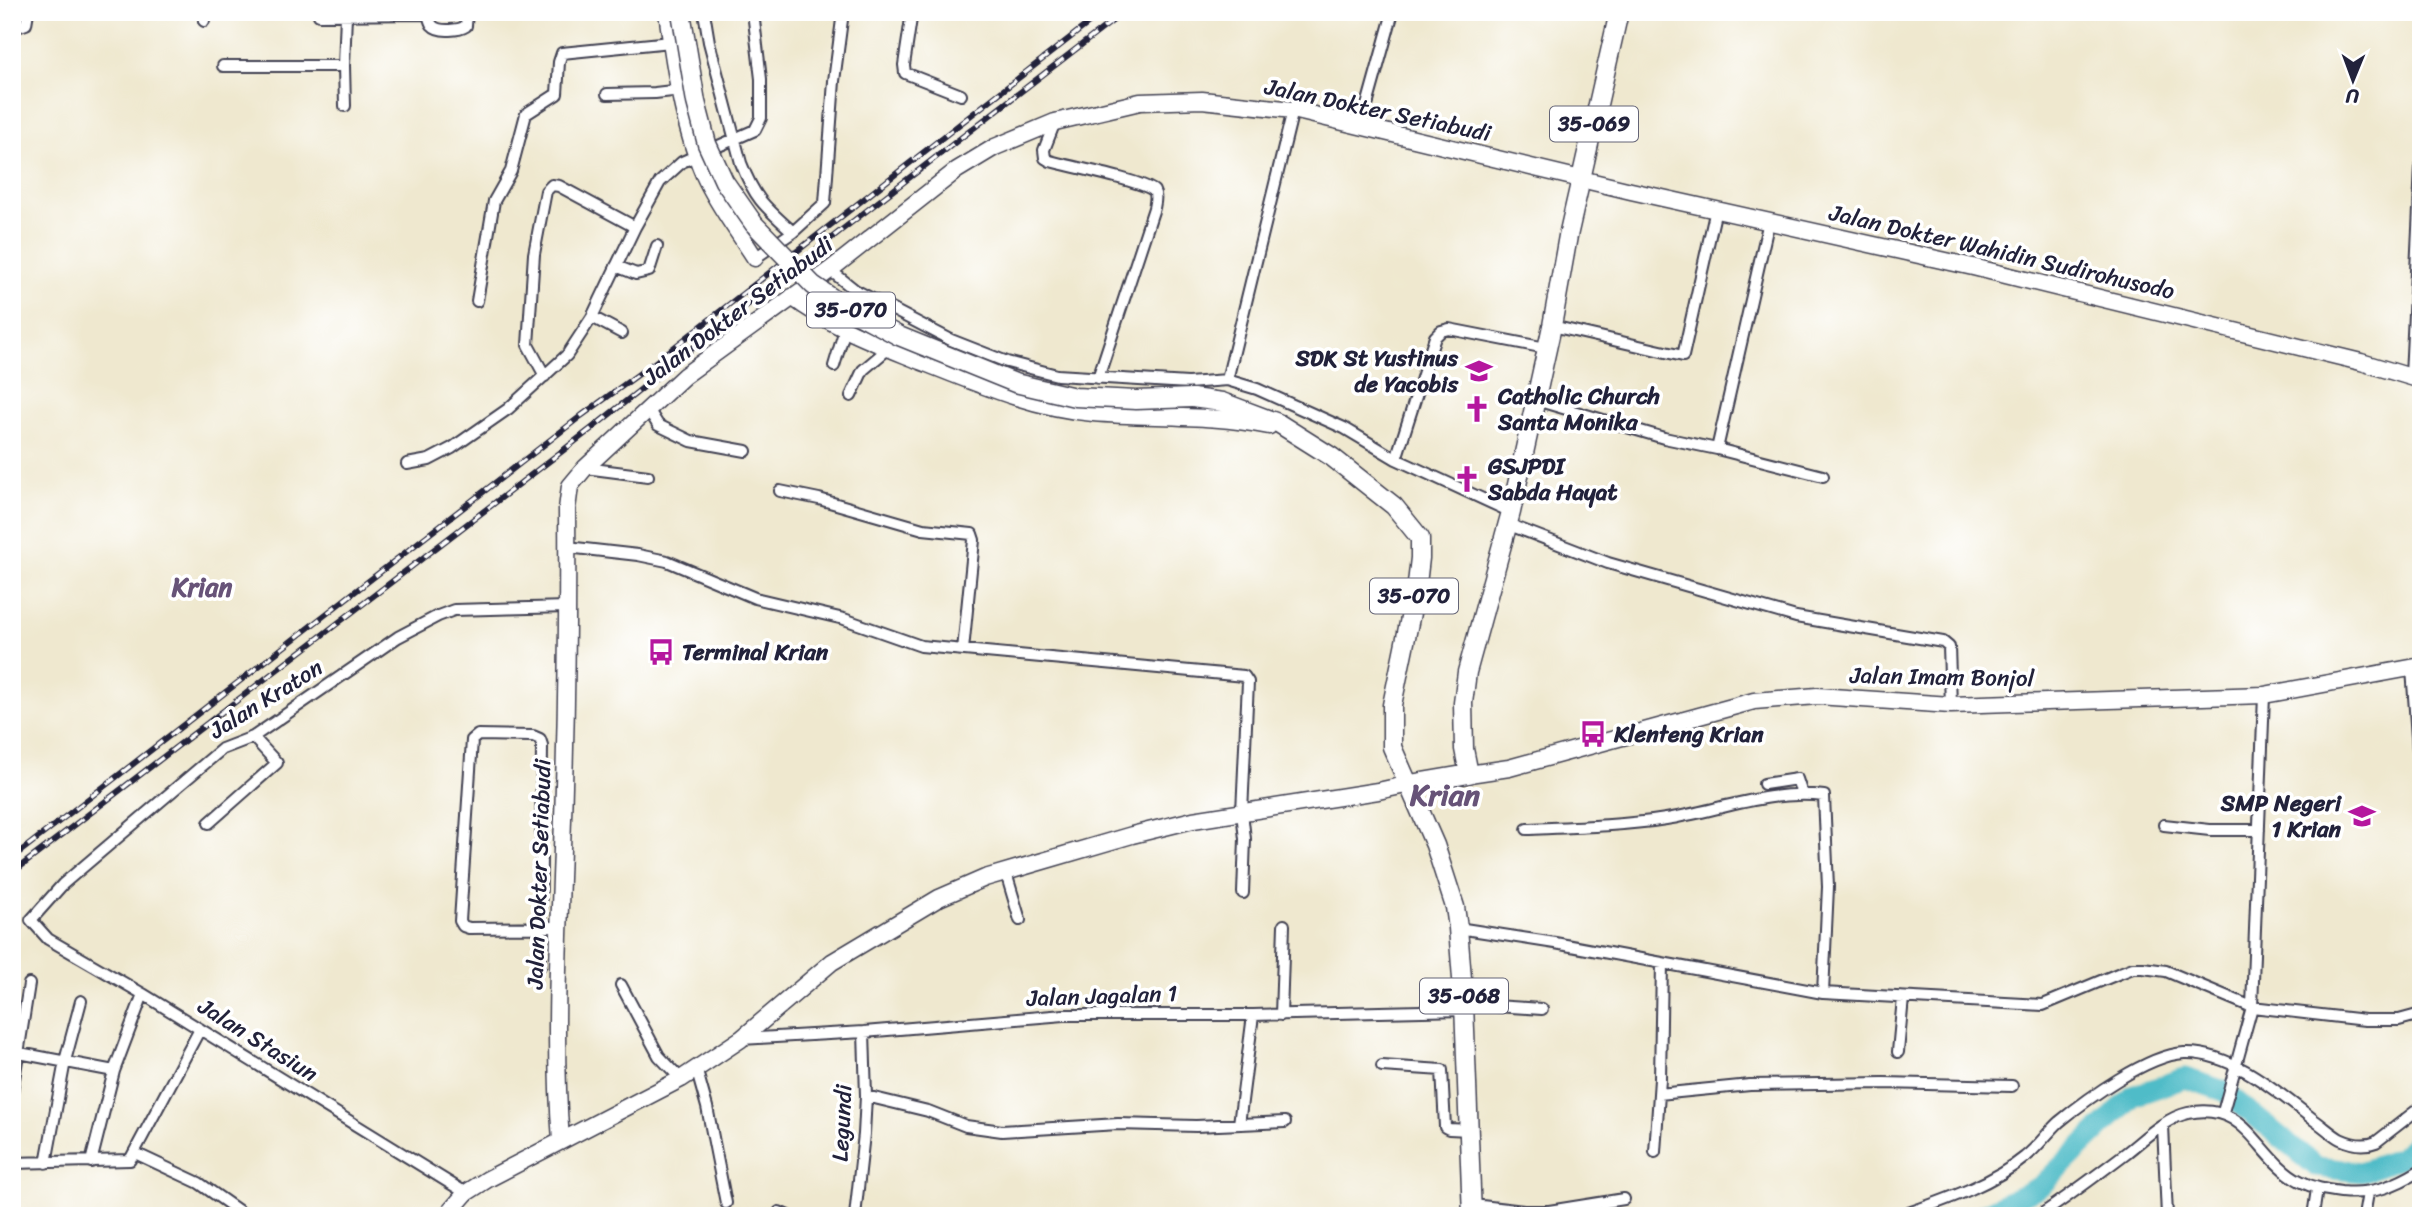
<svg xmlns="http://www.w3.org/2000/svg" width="2433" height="1228" font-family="Sriracha,sans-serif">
<rect width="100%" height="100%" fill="#fff"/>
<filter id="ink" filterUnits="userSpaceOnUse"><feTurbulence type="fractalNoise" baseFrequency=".0143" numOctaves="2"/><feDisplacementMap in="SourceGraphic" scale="14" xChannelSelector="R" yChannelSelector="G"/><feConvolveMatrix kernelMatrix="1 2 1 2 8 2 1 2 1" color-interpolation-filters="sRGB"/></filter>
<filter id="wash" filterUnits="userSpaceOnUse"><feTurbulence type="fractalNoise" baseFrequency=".00686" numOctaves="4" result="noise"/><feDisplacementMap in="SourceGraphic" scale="28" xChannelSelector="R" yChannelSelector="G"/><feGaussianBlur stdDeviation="1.57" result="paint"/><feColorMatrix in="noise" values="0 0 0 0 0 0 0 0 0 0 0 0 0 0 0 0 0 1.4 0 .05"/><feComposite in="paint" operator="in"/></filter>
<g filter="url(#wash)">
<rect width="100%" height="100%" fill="#efe8cf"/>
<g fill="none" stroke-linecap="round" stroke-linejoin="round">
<path stroke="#4fbcc8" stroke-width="21" d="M 1979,1216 L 2041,1186 L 2133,1096 L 2185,1078 L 2224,1091 L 2317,1167 L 2361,1172 L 2400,1158 L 2421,1138"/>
</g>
</g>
<g filter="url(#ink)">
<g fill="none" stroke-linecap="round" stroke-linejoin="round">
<defs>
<path id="street" d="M 704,12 L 709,42 L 741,163 C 755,199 764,206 793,232
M 912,12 L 904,65 L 905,73 L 961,95
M 428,14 C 429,18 430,22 432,25 C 439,33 460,30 466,26 L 467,12
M 319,15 L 428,14 L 428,12
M 204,21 L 205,12
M 12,29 L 26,24 L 28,12
M 223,66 L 344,66
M 607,94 L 655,93 L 681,90
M 345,106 L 344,66 L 346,15
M 1055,122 L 1044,150 L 1045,158 L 1050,161 C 1068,166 1144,181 1154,191 C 1157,196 1155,203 1154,208 L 1098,378
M 1361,127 L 1393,12
M 755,258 L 793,232 L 825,203 L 834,81 L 843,12
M 616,266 L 636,274 L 649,271 L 657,246
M 830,270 L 855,290 L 951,340 L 1007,362 L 1057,375 L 1188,383 L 1227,380 L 1257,389 L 1344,428 L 1396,459 L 1511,512
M 477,301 L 494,201 L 511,171 L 526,114 L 557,94 L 559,62 L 562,53 L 671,42
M 592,317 L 622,333
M 1552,326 L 1683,356 L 1716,209
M 834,366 L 845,329
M 545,376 L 528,345 L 534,254 L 546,191 L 552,185 L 559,186 L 635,227
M 2411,376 L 2421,166
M 1227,380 L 1293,110
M 851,396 L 863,370 L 889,348
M 1536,400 L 1664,438 L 1717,449 L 1823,476
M 648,409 L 658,425 L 691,441 L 746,451
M 1717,449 L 1769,221
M 1396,459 L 1435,337 L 1441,331 L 1449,329 L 1546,348
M 407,464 L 429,460 L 452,448 L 508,409 L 567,355 L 592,317 L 635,227 L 660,182 L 682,162 L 755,130 L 761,118 L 761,79 L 753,12
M 585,468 L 648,476
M 780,491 L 819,499 L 923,529 L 972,534 L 974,540 L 963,650
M 1507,524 L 1608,563 L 1796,617 L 1943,642 L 1949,647 L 1951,705
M 567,547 L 638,555 L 667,561 L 755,598 L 844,619 L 921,646 L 1244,676 L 1248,682 L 1242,812 L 1245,839 L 1243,893
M 2412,669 L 2421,792
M 1764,784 L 1797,779 L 1802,794
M 209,823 L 277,763 L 253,737
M 2164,825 L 2210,830 L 2259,830
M 1527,829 C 1574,827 1620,826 1666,819 C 1717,811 1771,789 1824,796 L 1828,887 L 1823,993
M 1006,873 L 1020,920
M 1458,928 L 1555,943 L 1823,993 L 2043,1005 L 2120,973 L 2133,968 L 2143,968 L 2166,971 L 2252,1007 L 2365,1020 L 2399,1020 L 2421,1014
M 540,966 L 542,745 L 540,739 L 533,736 L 478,735 L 472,740 L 460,921 L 463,926 L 469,928 L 558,927
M 621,985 L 659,1056 L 681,1079
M 1464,1004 L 1542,1009
M 1281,1015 L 1284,925
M 741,1039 L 864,1032 L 1064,1015 L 1253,1015 L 1465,1010
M 14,1052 L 114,1071
M 1898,1052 L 1903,998
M 1382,1066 L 1442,1070 L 1445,1127 L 1449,1129 L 1469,1130
M 696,1068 L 707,1107 L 726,1203
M 12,1092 L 29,984
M 1659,1094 L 1750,1085 L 1884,1083 L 2012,1086
M 866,1096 L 928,1111 L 966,1126 L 1002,1131 L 1118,1124 L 1196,1126 L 1285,1122
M 2223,1112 L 2252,1007 L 2264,695
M 1239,1124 L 1253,1015
M 2163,1125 L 2167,1216
M 1655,1152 L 1660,1079 L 1662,963
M 135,1153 L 199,1183 L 246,1216
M 91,1162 L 114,1071 L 143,994
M 12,1163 L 130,1160 L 200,1029
M 46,1163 L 65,1061 L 81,1001
M 466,1193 L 143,994 L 48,939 L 31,920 L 63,884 L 222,749 L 253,737 L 398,637 L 438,616 L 454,610 L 568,607
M 1473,1205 L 1524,1211 L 1549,1211 L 1624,1199
M 779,1212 L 788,1216
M 855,1216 L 864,1134 L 866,1096 L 864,1032
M 1900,1216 C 1942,1201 1991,1185 2025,1157 C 2038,1147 2047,1133 2059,1122 C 2087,1099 2147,1055 2184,1053 C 2231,1051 2279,1093 2314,1120 C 2323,1126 2331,1134 2340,1139 C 2351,1144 2364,1147 2376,1142 L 2421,1107
M 2039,1216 C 2069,1196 2097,1175 2126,1153 C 2144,1139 2165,1118 2188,1113 C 2248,1100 2257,1159 2300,1181 C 2313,1188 2326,1190 2341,1192 C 2372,1195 2395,1186 2421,1170
M 2313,1216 L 2317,1189
M 2364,1216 L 2368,1193"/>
<path id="secondary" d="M 667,12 C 674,65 683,126 704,175 C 717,204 738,231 755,258
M 792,297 C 830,326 876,343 920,361 C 976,383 1033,408 1093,413 C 1152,418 1211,414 1269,426
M 1469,774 L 1509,768 L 1754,701 L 1817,696 L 1951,705 L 2264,695 L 2421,666
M 561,1140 C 553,1044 559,945 562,849 C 566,736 568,623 567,509 L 570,486 L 585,468 L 684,376 L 830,270 L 957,170 L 995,147 L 1055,122 L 1140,102 L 1202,100 L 1293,110 L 1631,191 L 1973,267 L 2361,362 L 2421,380
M 446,1216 L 466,1193 L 488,1179 L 681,1079 L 741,1039 L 832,962 L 939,898 L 985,878 L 1132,835 L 1193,820 L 1378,791 L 1410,784"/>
<path id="primary" d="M 1192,398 L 1222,402 L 1278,423 L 1332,457 L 1394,506 L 1420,538 L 1420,558 L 1417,584 L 1392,705 L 1392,747 L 1435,845 L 1455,907 L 1458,928 L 1464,1004 L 1472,1216
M 1410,784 L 1469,774 L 1464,749 L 1463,703 L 1467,672 L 1511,512 L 1552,326 L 1568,236 L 1619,12"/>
</defs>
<use href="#street" stroke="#414051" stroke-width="14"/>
<use href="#secondary" stroke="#414051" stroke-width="19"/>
<use href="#primary" stroke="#414051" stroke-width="21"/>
<use href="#street" stroke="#fff" stroke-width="10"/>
<use href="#secondary" stroke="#fff" stroke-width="16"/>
<use href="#primary" stroke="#fff" stroke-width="18"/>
<defs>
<path id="rail" d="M 12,858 L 581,416 L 654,363 L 1103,12
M 12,873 L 591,429 L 839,232 L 1124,12"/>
</defs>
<use href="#rail" stroke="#22223b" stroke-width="6"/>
<use href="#rail" stroke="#fff" stroke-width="3.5" stroke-dasharray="10" stroke-linecap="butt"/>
<defs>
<path id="primary-bridge" d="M 681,12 L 696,102 L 707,144 L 724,181 L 754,224 L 813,285 L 845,307 L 899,336 L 1015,383 L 1075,397 L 1136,400 L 1192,398"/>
</defs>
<use href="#primary-bridge" stroke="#414051" stroke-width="21" stroke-linecap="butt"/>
<use href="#primary-bridge" stroke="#fff" stroke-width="18"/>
</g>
</g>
<defs>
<symbol id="school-bare" viewBox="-9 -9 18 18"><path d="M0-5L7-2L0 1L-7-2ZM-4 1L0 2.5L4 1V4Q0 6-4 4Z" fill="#b5179e" stroke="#fff" stroke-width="2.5" paint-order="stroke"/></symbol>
<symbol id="church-bare" viewBox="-9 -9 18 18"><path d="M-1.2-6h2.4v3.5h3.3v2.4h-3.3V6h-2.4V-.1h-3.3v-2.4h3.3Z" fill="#b5179e" stroke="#fff" stroke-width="2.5" paint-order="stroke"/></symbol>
<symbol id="bus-bare" viewBox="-9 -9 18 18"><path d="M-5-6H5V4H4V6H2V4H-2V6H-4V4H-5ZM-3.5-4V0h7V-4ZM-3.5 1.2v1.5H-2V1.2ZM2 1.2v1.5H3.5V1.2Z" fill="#b5179e" stroke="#fff" stroke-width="2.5" paint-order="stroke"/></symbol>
</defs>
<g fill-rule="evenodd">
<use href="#school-bare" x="1460" y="352" width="38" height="38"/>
<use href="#church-bare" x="1458" y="390" width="38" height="38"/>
<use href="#church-bare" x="1448" y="460" width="38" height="38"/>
<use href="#bus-bare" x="642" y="633" width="38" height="38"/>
<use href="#bus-bare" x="1574" y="715" width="38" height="38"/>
<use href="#school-bare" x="2343" y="797" width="38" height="38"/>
</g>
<g text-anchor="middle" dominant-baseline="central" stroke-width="7" stroke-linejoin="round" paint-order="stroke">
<g fill="#fff" stroke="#646476" stroke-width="2">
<rect x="1550" y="106.5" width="88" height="35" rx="5"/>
<rect x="807" y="292.5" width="88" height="35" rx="5"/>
<rect x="1370" y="578.5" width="88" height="35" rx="5"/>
<rect x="1420" y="978.5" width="88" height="35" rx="5"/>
</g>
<g font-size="21" font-weight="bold" fill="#22223b">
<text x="1594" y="124">35-069</text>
<text x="851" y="310">35-070</text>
<text x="1414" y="596">35-070</text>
<text x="1464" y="996">35-068</text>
</g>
<g font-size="23" fill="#22223b" stroke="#fff">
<text transform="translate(1378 110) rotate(12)">Jalan Dokter Setiabudi</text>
<text transform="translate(2002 252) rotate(13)">Jalan Dokter Wahidin Sudirohusodo</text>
<text transform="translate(738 311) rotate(-37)">Jalan Dokter Setiabudi</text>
<text transform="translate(1942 677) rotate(1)">Jalan Imam Bonjol</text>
<text transform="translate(266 699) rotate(-32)">Jalan Kraton</text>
<text transform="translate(539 874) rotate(-88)">Jalan Dokter Setiabudi</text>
<text transform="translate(1102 996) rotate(-2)">Jalan Jagalan 1</text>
<text transform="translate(258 1040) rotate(32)">Jalan Stasiun</text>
<text transform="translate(842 1123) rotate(-87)">Legundi</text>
</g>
<g font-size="23" font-weight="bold" fill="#22223b" stroke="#fff" text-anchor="start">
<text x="1458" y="358" text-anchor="end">SDK St Yustinus<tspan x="1458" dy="26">de Yacobis</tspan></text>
<text x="1498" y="396">Catholic Church<tspan x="1498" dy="26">Santa Monika</tspan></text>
<text x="1488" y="466">GSJPDI<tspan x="1488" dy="26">Sabda Hayat</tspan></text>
<text x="682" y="652">Terminal Krian</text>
<text x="1614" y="734">Klenteng Krian</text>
<text x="2341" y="803" text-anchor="end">SMP Negeri<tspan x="2341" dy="26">1 Krian</tspan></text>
</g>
<g font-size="26" font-weight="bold" fill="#675378" stroke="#fff">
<text x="202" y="587">Krian</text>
</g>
<g font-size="30" font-weight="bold" fill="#675378" stroke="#fff">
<text x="1445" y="795">Krian</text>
</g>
</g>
<rect width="2433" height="1228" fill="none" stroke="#fff" stroke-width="42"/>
<g transform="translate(2353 80) rotate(181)" stroke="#ffffff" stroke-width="5" paint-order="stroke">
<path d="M0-5L12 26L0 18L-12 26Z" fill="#22223b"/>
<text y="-10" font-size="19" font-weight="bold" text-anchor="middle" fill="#22223b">U</text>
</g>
</svg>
